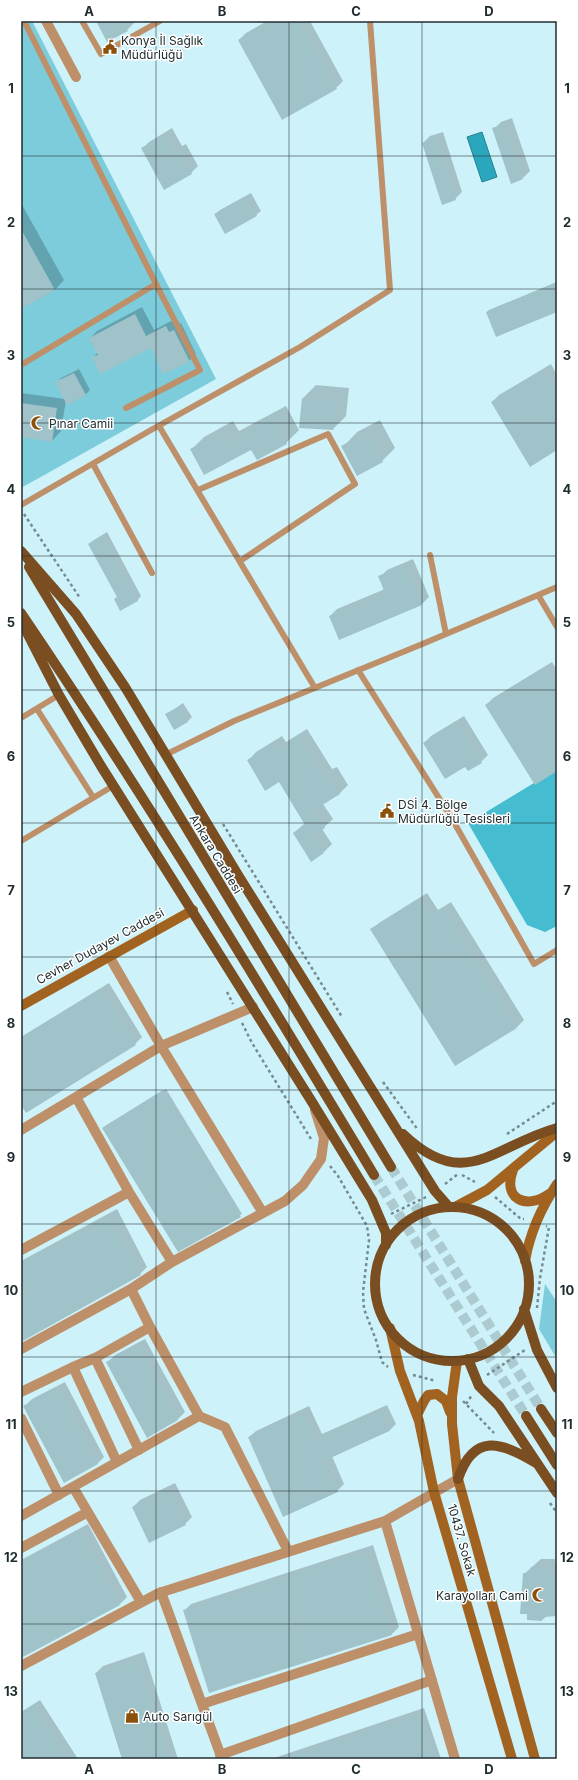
<svg xmlns="http://www.w3.org/2000/svg" width="578" height="1780" font-family="Inter,sans-serif">
<rect width="100%" height="100%" fill="#cef2f9"/>
<path fill="#7cccdc" d="M 21,21 L 32,21 L 216,379 L 21,488 Z
M 545,1284 L 557,1302 L 557,1359 L 539,1329 Z"/>
<path fill="#46bcd1" d="M 557,769 L 557,926 L 545,932 L 527,925 L 468,823 Z"/>
<path fill="#2aa7bc" stroke="#278292" d="M 482,132 L 497,177 L 482,182 L 467,137 Z"/>
<path fill="#0003" d="M 97,21 L 136,21 L 127,30 Z
M 267,21 L 310,21 L 343,81 L 336,88 L 239,40 L 246,33 Z
M 512,118 L 530,171 L 523,178 L 494,129 L 501,122 Z
M 172,128 L 182,146 L 186,144 L 198,166 L 191,173 L 142,149 L 149,142 Z
M 443,132 L 462,192 L 455,199 L 423,143 L 430,136 Z
M 251,193 L 261,211 L 256,215 L 215,215 L 220,210 Z
M 21,203 L 64,280 L 55,290 L 21,308 Z
M 557,282 L 557,311 L 487,312 L 489,310 Z
M 142,307 L 154,330 L 173,320 L 176,326 L 181,323 L 196,354 L 189,361 L 164,373 L 151,346 L 93,358 L 98,352 L 90,338 L 97,331 Z
M 551,364 L 557,375 L 557,449 L 492,402 L 499,395 Z
M 79,369 L 90,390 L 85,395 L 66,400 L 61,431 L 52,441 L 21,436 L 21,393 L 65,399 L 57,382 L 61,378 Z
M 316,385 L 349,388 L 346,416 L 333,429 L 303,398 Z
M 286,406 L 299,430 L 286,443 L 251,448 L 191,450 L 204,437 L 233,421 L 239,431 Z
M 380,420 L 395,448 L 382,461 L 357,475 L 344,446 L 357,432 Z
M 107,532 L 141,596 L 137,601 L 118,596 L 89,544 L 94,540 Z
M 413,559 L 429,597 L 422,604 L 339,638 L 330,616 L 337,609 L 385,589 L 380,577 L 387,570 Z
M 552,662 L 557,670 L 557,770 L 486,705 L 493,698 Z
M 183,703 L 192,717 L 187,722 L 166,715 Z
M 464,716 L 488,755 L 481,762 L 465,765 L 424,743 L 431,736 Z
M 307,729 L 332,769 L 337,767 L 348,785 L 340,793 L 323,804 L 333,819 L 322,829 L 332,844 L 324,852 L 294,833 L 305,823 L 279,781 L 248,761 L 256,752 L 282,736 L 286,742 Z
M 427,893 L 438,910 L 451,902 L 524,1020 L 517,1027 L 455,1065 L 372,930 L 379,923 Z
M 109,983 L 142,1037 L 135,1044 L 21,1104 L 21,1037 Z
M 166,1089 L 242,1214 L 178,1250 L 105,1126 Z
M 117,1209 L 147,1267 L 140,1274 L 21,1340 L 21,1261 Z
M 145,1339 L 185,1412 L 178,1419 L 108,1362 L 115,1355 Z
M 65,1382 L 104,1457 L 97,1464 L 25,1406 L 32,1399 Z
M 387,1405 L 396,1424 L 389,1431 L 332,1456 L 344,1484 L 337,1491 L 249,1437 L 256,1431 L 309,1406 L 322,1434 Z
M 175,1483 L 192,1517 L 185,1524 L 133,1507 L 140,1500 Z
M 88,1524 L 127,1597 L 120,1604 L 21,1657 L 21,1560 Z
M 373,1545 L 399,1627 L 392,1634 L 210,1692 L 184,1611 L 191,1604 Z
M 541,1559 L 555,1559 L 555,1564 L 557,1564 L 557,1615 L 547,1616 L 542,1620 L 524,1574 Z
M 144,1652 L 178,1759 L 123,1759 L 96,1673 L 103,1666 Z
M 40,1700 L 78,1759 L 21,1759 L 21,1712 Z
M 424,1708 L 441,1759 L 271,1759 Z"/>
<path fill="#a0c2c9" d="M 96,21 L 122,21 L 128,31 L 107,42 Z
M 271,21 L 299,21 L 337,89 L 282,120 L 238,40 Z
M 505,124 L 523,179 L 511,184 L 492,128 Z
M 165,135 L 175,152 L 179,150 L 192,174 L 164,190 L 141,148 Z
M 436,138 L 456,200 L 442,205 L 422,143 Z
M 246,196 L 257,216 L 225,234 L 214,214 Z
M 21,229 L 55,290 L 21,309 Z
M 557,282 L 557,312 L 496,337 L 486,312 Z
M 135,314 L 146,336 L 166,326 L 169,332 L 174,330 L 190,362 L 163,374 L 151,348 L 100,374 L 92,357 L 98,355 L 89,338 Z
M 543,370 L 557,393 L 557,450 L 530,467 L 491,402 Z
M 74,373 L 86,395 L 67,405 L 55,382 Z
M 302,398 L 336,401 L 333,430 L 299,428 Z
M 21,403 L 57,408 L 52,442 L 21,437 Z
M 272,418 L 287,444 L 257,460 L 251,450 L 204,475 L 190,449 L 220,433 L 226,444 Z
M 367,432 L 383,462 L 357,476 L 341,446 Z
M 103,536 L 138,601 L 120,611 L 114,599 L 117,597 L 88,544 Z
M 406,565 L 422,605 L 339,640 L 329,616 L 385,593 L 378,576 Z
M 545,668 L 557,688 L 557,771 L 535,785 L 485,705 Z
M 178,707 L 188,722 L 174,730 L 165,714 Z
M 457,722 L 482,763 L 468,771 L 465,767 L 445,779 L 423,743 Z
M 298,737 L 324,777 L 328,774 L 340,794 L 314,810 L 325,828 L 313,836 L 324,853 L 311,862 L 293,833 L 305,825 L 279,782 L 265,791 L 247,760 L 273,744 L 277,750 Z
M 419,899 L 430,916 L 443,908 L 517,1028 L 455,1066 L 370,929 Z
M 102,989 L 136,1045 L 26,1113 L 21,1105 L 21,1039 Z
M 163,1090 L 241,1217 L 178,1252 L 102,1128 Z
M 110,1216 L 141,1275 L 21,1342 L 21,1263 Z
M 138,1345 L 178,1420 L 147,1438 L 106,1362 Z
M 57,1388 L 98,1464 L 64,1483 L 23,1406 Z
M 380,1411 L 389,1431 L 324,1461 L 338,1492 L 283,1517 L 248,1437 L 302,1413 L 315,1440 Z
M 168,1489 L 186,1525 L 149,1543 L 132,1507 Z
M 80,1530 L 120,1605 L 21,1658 L 21,1562 Z
M 366,1552 L 392,1635 L 209,1693 L 183,1610 Z
M 531,1567 L 546,1568 L 546,1573 L 557,1576 L 557,1616 L 543,1617 L 542,1621 L 527,1620 L 527,1614 L 520,1614 L 523,1573 L 530,1574 Z
M 137,1659 L 169,1759 L 122,1759 L 95,1673 Z
M 33,1706 L 67,1759 L 21,1759 L 21,1713 Z
M 417,1714 L 432,1759 L 290,1759 L 289,1757 Z"/>
<g fill="none" stroke-linecap="round" stroke-linejoin="round">
<path stroke="#abcbd1" stroke-width="10" stroke-dasharray="10 5" stroke-linecap="butt" d="M 391,1167 L 541,1409
M 374,1175 L 526,1416"/>
<path stroke="#748c91" stroke-width="2.5" stroke-dasharray="3 3" stroke-linecap="butt" d="M 24,514 L 80,598
M 223,824 L 342,1017
M 227,992 L 233,1004
M 242,1023 L 252,1043 L 311,1139
M 383,1082 L 418,1130
M 507,1134 L 557,1101
M 330,1166 L 338,1176 L 367,1226 L 369,1240 L 363,1292 L 364,1309 L 376,1340 L 382,1362 L 388,1367
M 462,1175 L 475,1182
M 445,1184 L 458,1174
M 495,1197 L 521,1219 L 524,1219
M 391,1214 L 426,1197
M 537,1308 L 540,1278 L 549,1227 L 546,1226
M 413,1375 L 436,1381
M 487,1375 L 525,1350
M 463,1401 L 494,1433
M 466,1404 L 472,1395
M 550,1503 L 557,1513"/>
<path stroke="#bd906a" stroke-width="6" d="M 24,21 L 156,284
M 82,21 L 101,54 L 160,21
M 21,365 L 156,284 L 200,370 L 126,408
M 159,426 L 315,688
M 93,464 L 152,573
M 198,490 L 328,434 L 355,484 L 240,561
M 21,505 L 151,430 L 300,347 L 390,290 L 370,21
M 430,555 L 446,634
M 538,595 L 557,627
M 358,670 L 451,817 L 534,964 L 557,950
M 37,709 L 93,797
M 21,718 L 59,695
M 165,755 L 234,721 L 420,645 L 557,587
M 21,841 L 113,786"/>
<path stroke="#bd906a" stroke-width="10" d="M 46,21 L 76,77
M 109,956 L 161,1046 L 263,1213
M 76,1097 L 129,1192 L 172,1262
M 21,1130 L 161,1046 L 253,1007
M 21,1250 L 129,1192
M 131,1289 L 150,1327 L 199,1416 L 225,1427 L 288,1551
M 21,1349 L 131,1289 L 172,1262 L 285,1201 L 303,1185 L 321,1159 L 324,1138 L 315,1110
M 95,1358 L 150,1327
M 73,1367 L 95,1358 L 139,1450
M 21,1392 L 73,1367 L 117,1462
M 21,1418 L 59,1495
M 73,1487 L 141,1602
M 21,1516 L 199,1416
M 385,1521 L 455,1759
M 21,1548 L 88,1512
M 161,1592 L 222,1759
M 21,1666 L 159,1593 L 385,1521 L 458,1479
M 202,1704 L 418,1634
M 220,1755 L 432,1680"/>
<path stroke="#a36320" stroke-width="10" d="M 21,1006 L 193,910
M 513,1170 C 502,1199 526,1210 549,1194
M 455,1207 L 487,1190 L 557,1132
M 525,1261 C 530,1232 541,1208 557,1184
M 390,1328 L 400,1371 L 419,1421 L 434,1492 L 512,1759
M 457,1361 L 452,1397 L 452,1424 L 458,1479 L 535,1759
M 417,1415 L 424,1401 L 428,1395 L 437,1394 L 446,1401 L 450,1412"/>
<path stroke="#7b4e21" stroke-width="10" d="M 21,551 L 76,614 L 125,687 L 238,875 L 435,1191 L 449,1207
M 29,567 L 391,1167
M 21,613 C 145,796 260,985 374,1175
M 21,621 L 59,695 L 101,766 L 312,1102 L 372,1200 L 386,1233 L 386,1245
M 403,1134 C 465,1193 493,1146 557,1128
M375 1284a77 77 0 1 1 154 0a77 77 0 1 1-154 0Z
M 524,1309 L 537,1350 L 557,1388
M 468,1359 L 479,1386 L 499,1406 L 557,1493
M 541,1409 L 557,1433
M 526,1416 L 557,1465
M 458,1479 C 474,1432 501,1442 536,1463"/>
</g>
<path fill="none" stroke="#202d30" stroke-width="1" stroke-opacity="0.55" d="M 156,21 L 156,1759M 289,21 L 289,1759M 422,21 L 422,1759M 21,156 L 557,156M 21,289 L 557,289M 21,423 L 557,423M 21,556 L 557,556M 21,690 L 557,690M 21,823 L 557,823M 21,957 L 557,957M 21,1090 L 557,1090M 21,1224 L 557,1224M 21,1357 L 557,1357M 21,1491 L 557,1491M 21,1624 L 557,1624"/>
<defs>
<symbol id="civic-bare" viewBox="-9 -9 18 18"><path d="M-.6-6.5H3V-4.5H.6V-3L4-1V1h2V6H-6V1h2V-1L-.6-3ZM-1.2 2.5V6h2.4V2.5Z" fill="#8b500b" stroke="#fff" stroke-width="2.5" paint-order="stroke"/></symbol>
<symbol id="mosque-bare" viewBox="-9 -9 18 18"><path d="M3.5-4.9A6 6 0 1 0 3.5 4.9A5 5 0 1 1 3.5-4.9Z" fill="#8b500b" stroke="#fff" stroke-width="2.5" paint-order="stroke"/></symbol>
<symbol id="shop-bare" viewBox="-9 -9 18 18"><path d="M-5-2.5h2.3a2.7 3.5 0 0 1 5.4 0H5L5.5 6h-11ZM-1.5-2.5h3a1.5 2.3 0 0 0-3 0Z" fill="#8b500b" stroke="#fff" stroke-width="2.5" paint-order="stroke"/></symbol>
</defs>
<g fill-rule="evenodd">
<use href="#civic-bare" x="100" y="37" width="20" height="20"/>
<use href="#mosque-bare" x="28" y="413" width="20" height="20"/>
<use href="#civic-bare" x="377" y="801" width="20" height="20"/>
<use href="#mosque-bare" x="529" y="1585" width="20" height="20"/>
<use href="#shop-bare" x="122" y="1706" width="20" height="20"/>
</g>
<g text-anchor="middle" dominant-baseline="central" stroke-width="3" stroke-linejoin="round" paint-order="stroke">
<g font-size="12" fill="#202d30" stroke="#fff" text-anchor="start">
<text x="121" y="40">Konya İl Sağlık<tspan x="121" dy="14">Müdürlüğü</tspan></text>
<text x="49" y="423">Pınar Camii</text>
<text x="398" y="804">DSİ 4. Bölge<tspan x="398" dy="14">Müdürlüğü Tesisleri</tspan></text>
<text x="528" y="1595" text-anchor="end">Karayolları Cami</text>
<text x="143" y="1716">Auto Sarıgül</text>
</g>
<g font-size="12" fill="#202d30" stroke="#fff">
<text transform="translate(216 854) rotate(59)">Ankara Caddesi</text>
<text transform="translate(100 946) rotate(-29)">Cevher Dudayev Caddesi</text>
<text transform="translate(462 1540) rotate(74)">10437. Sokak</text>
</g>
</g>
<rect width="578" height="1780" fill="none" stroke="#ffffff" stroke-width="44"/>
<rect x="22" y="22" width="534" height="1736" fill="none" stroke="#202d30" stroke-width="1.5"/>
<g font-size="13" text-anchor="middle" font-weight="bold" fill="#202d30">
<text x="89" y="16">A</text>
<text x="222" y="16">B</text>
<text x="356" y="16">C</text>
<text x="489" y="16">D</text>
<text x="11" y="93">1</text>
<text x="567" y="93">1</text>
<text x="11" y="227">2</text>
<text x="567" y="227">2</text>
<text x="11" y="360">3</text>
<text x="567" y="360">3</text>
<text x="11" y="494">4</text>
<text x="567" y="494">4</text>
<text x="11" y="627">5</text>
<text x="567" y="627">5</text>
<text x="11" y="761">6</text>
<text x="567" y="761">6</text>
<text x="11" y="895">7</text>
<text x="567" y="895">7</text>
<text x="11" y="1028">8</text>
<text x="567" y="1028">8</text>
<text x="11" y="1162">9</text>
<text x="567" y="1162">9</text>
<text x="11" y="1295">10</text>
<text x="567" y="1295">10</text>
<text x="11" y="1429">11</text>
<text x="567" y="1429">11</text>
<text x="11" y="1562">12</text>
<text x="567" y="1562">12</text>
<text x="11" y="1696">13</text>
<text x="567" y="1696">13</text>
<text x="89" y="1774">A</text>
<text x="222" y="1774">B</text>
<text x="356" y="1774">C</text>
<text x="489" y="1774">D</text>
</g>
</svg>
